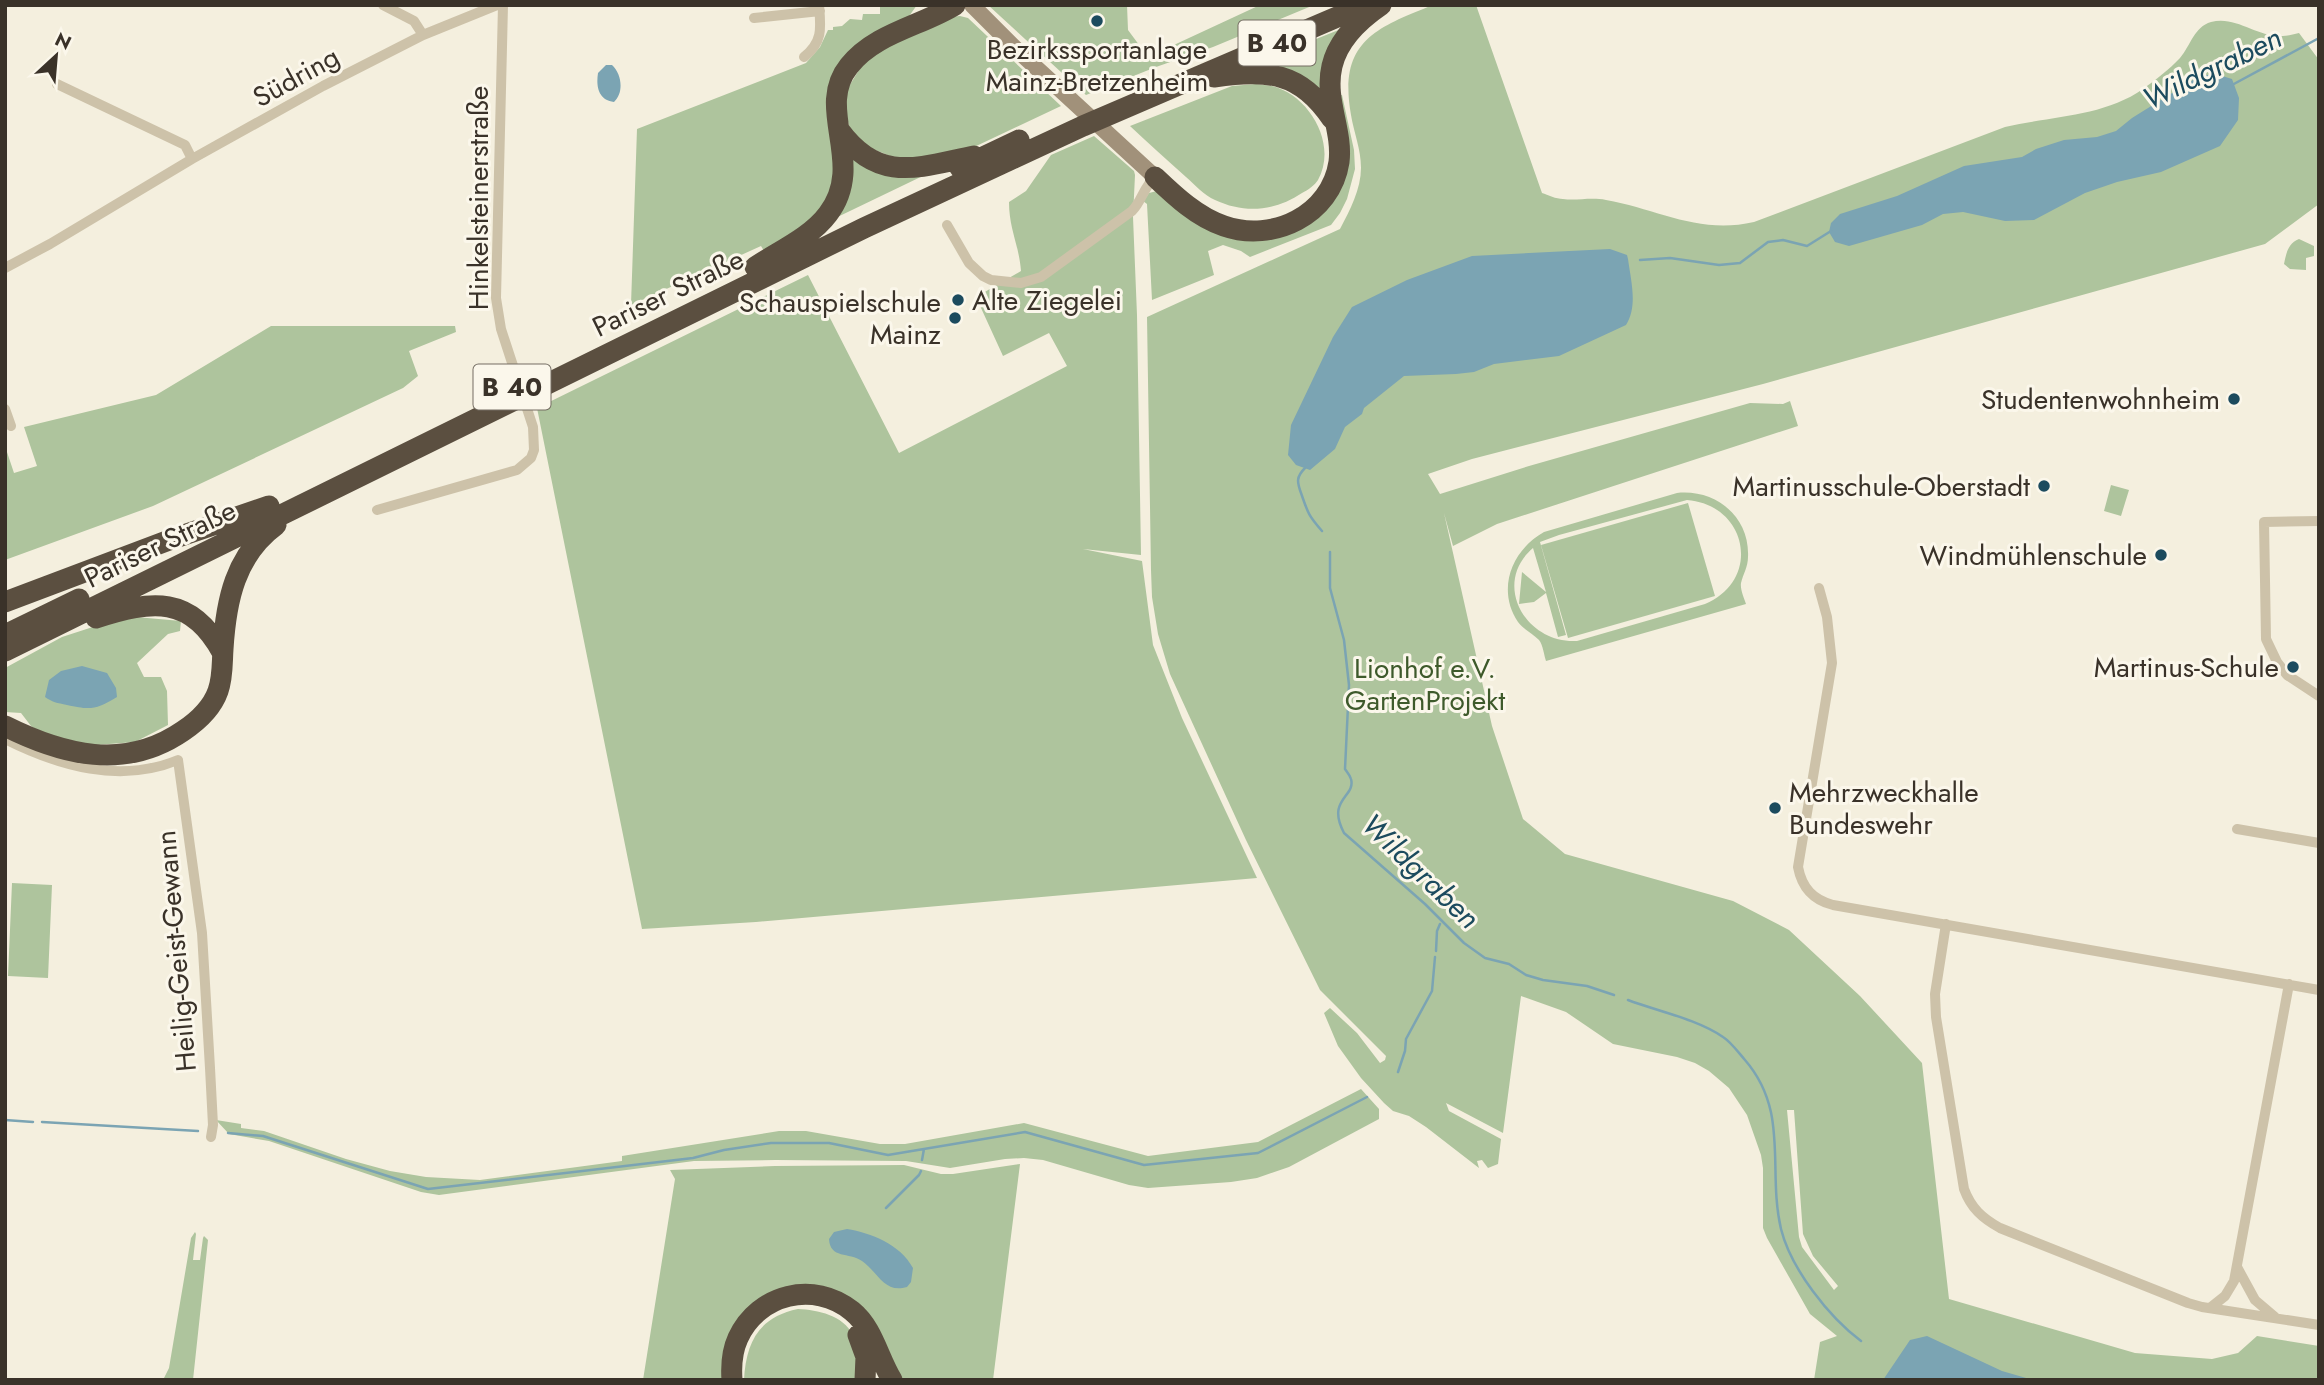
<svg xmlns="http://www.w3.org/2000/svg" width="2324" height="1385" font-family="Jost,sans-serif">
<rect width="100%" height="100%" fill="#f4efde"/>
<path fill="#aec49d" fill-rule="evenodd" d="M 880,5 L 917,5 L 907,19 L 848,57 L 840,170 L 823,212 L 764,251 L 761,246 L 631,305 L 637,129 L 806,63 L 820,47 L 828,30 L 833,30 L 833,27 L 842,26 L 850,19 L 862,20 L 863,14 L 880,14 Z
M 988,5 L 1127,5 L 1128,30 L 1148,57 L 1260,5 L 1314,5 L 1213,47 L 1156,67 L 1086,95 Z
M 1433,5 L 1476,5 L 1542,193 C 1548,195 1556,199 1563,199 C 1576,201 1591,197 1606,200 C 1658,209 1699,235 1754,222 L 2005,127 C 2051,116 2103,117 2143,89 C 2155,80 2170,69 2180,58 C 2191,45 2194,27 2211,22 C 2236,15 2258,38 2283,36 C 2288,36 2294,34 2299,33 L 2319,60 L 2319,204 L 2265,244 L 1763,384 L 1472,459 L 1428,474 L 1440,494 L 1529,466 L 1750,403 L 1783,404 L 1790,401 L 1798,426 L 1497,524 L 1453,546 L 1444,513 L 1492,726 L 1523,819 L 1565,854 L 1733,901 L 1789,930 L 1860,996 L 1922,1063 L 1949,1299 L 2135,1353 L 2212,1359 L 2238,1353 L 2257,1336 L 2319,1346 L 2319,1380 L 1814,1380 L 1820,1342 L 1837,1336 L 1810,1314 L 1767,1238 L 1763,1228 L 1763,1168 L 1761,1155 L 1747,1115 L 1729,1088 L 1709,1071 L 1695,1063 L 1677,1057 L 1613,1044 L 1566,1012 L 1521,996 L 1503,1133 L 1446,1103 L 1449,1111 L 1501,1139 L 1498,1164 L 1488,1168 L 1482,1160 L 1477,1161 L 1479,1168 L 1426,1127 L 1409,1116 L 1393,1111 L 1384,1103 L 1361,1078 L 1338,1046 L 1324,1013 L 1330,1008 L 1357,1033 L 1380,1063 L 1385,1060 L 1386,1056 L 1320,990 L 1246,840 L 1170,674 L 1158,634 L 1152,597 L 1151,570 L 1147,317 L 1340,229 C 1350,210 1361,189 1361,168 C 1361,149 1354,133 1351,115 C 1338,42 1375,28 1433,5 ZM 1787,1110 L 1794,1110 L 1803,1234 L 1813,1256 L 1838,1286 L 1834,1290 L 1802,1247 L 1799,1237 Z
M 960,16 L 968,18 L 1061,106 L 972,148 L 910,164 L 853,141 L 842,98 L 868,55 L 950,17 Z
M 1346,27 L 1326,94 L 1254,64 Z
M 1256,84 C 1261,85 1267,85 1272,86 C 1309,95 1338,144 1318,180 C 1315,185 1308,190 1302,193 C 1275,211 1245,214 1215,200 C 1204,195 1195,185 1186,177 C 1167,160 1148,143 1130,126 L 1232,86 Z
M 1342,95 L 1354,150 L 1355,169 L 1347,199 L 1340,213 L 1331,225 L 1250,257 L 1241,251 L 1223,245 L 1208,251 L 1214,275 L 1152,300 L 1147,204 L 1143,201 L 1149,193 L 1157,191 L 1229,233 L 1326,205 L 1335,96 Z
M 1094,136 L 1134,171 L 1135,175 L 1133,217 L 1137,315 L 1141,555 L 1083,549 L 1142,561 L 1153,645 L 1182,718 L 1257,878 L 756,922 L 642,929 L 537,408 L 808,275 L 899,453 L 1067,366 L 1049,333 L 1003,356 L 976,297 L 1021,271 C 1019,245 1009,229 1009,202 L 1026,191 L 1051,155 Z
M 847,152 L 931,172 L 825,223 Z
M 2299,239 L 2314,246 L 2314,256 L 2306,258 L 2306,270 L 2290,269 L 2284,264 C 2286,254 2288,243 2299,239 Z
M 271,326 L 455,326 L 456,332 L 409,351 L 418,376 L 403,388 L 153,506 L 5,560 L 5,446 L 14,473 L 37,466 L 24,427 L 156,395 Z
M 2111,485 L 2129,490 L 2121,516 L 2104,511 Z
M 1677,493 C 1716,489 1750,517 1748,557 C 1748,567 1743,574 1741,583 C 1740,589 1744,598 1746,604 L 1546,661 C 1544,655 1543,645 1539,640 C 1532,633 1524,630 1518,622 C 1496,589 1512,550 1544,532 ZM 1687,500 C 1748,505 1762,580 1705,604 L 1577,641 C 1526,644 1491,584 1533,548 L 1546,592 L 1522,572 L 1519,604 L 1534,602 L 1546,593 L 1558,637 L 1566,635 L 1540,542 L 1559,535 Z
M 1688,503 L 1715,596 L 1568,638 L 1541,545 Z
M 136,617 L 181,621 L 180,631 L 168,634 L 137,663 L 144,677 L 161,677 L 167,691 L 168,725 L 135,742 L 83,746 L 47,738 L 31,726 L 21,713 L 5,712 L 5,668 L 62,637 L 102,624 Z
M 12,883 L 52,885 L 48,978 L 8,976 Z
M 1361,1089 L 1379,1109 L 1379,1119 L 1289,1167 L 1257,1178 L 1231,1182 L 1148,1188 L 1129,1185 L 1043,1160 L 1024,1158 L 1005,1159 L 950,1168 L 906,1161 L 775,1160 L 694,1161 L 439,1195 L 421,1192 L 269,1141 L 229,1134 L 216,1120 L 241,1124 L 241,1128 L 264,1131 L 346,1159 L 390,1171 L 426,1177 L 480,1180 L 622,1161 L 622,1156 L 779,1131 L 806,1131 L 880,1144 L 905,1144 L 1024,1123 L 1148,1156 L 1258,1142 Z
M 1020,1164 L 993,1380 L 896,1380 L 862,1315 L 773,1296 L 724,1380 L 643,1380 L 675,1179 L 670,1170 L 775,1166 L 904,1165 L 941,1174 L 953,1174 Z
M 195,1232 L 196,1234 L 193,1260 L 200,1260 L 203,1238 L 204,1236 L 208,1240 L 193,1380 L 163,1380 L 169,1368 L 191,1238 Z
M 798,1309 C 818,1310 843,1315 853,1335 C 859,1347 859,1366 862,1380 L 744,1380 C 746,1342 759,1317 798,1309 Z"/>
<path fill="#7ba4b3" d="M 606,65 L 612,65 C 622,74 624,93 614,102 C 598,100 596,86 598,73 Z
M 2201,75 L 2219,75 L 2232,79 L 2239,98 L 2238,120 L 2220,146 L 2161,172 L 2117,182 L 2085,193 L 2034,220 L 2005,221 L 1963,212 L 1943,214 L 1922,225 L 1849,246 L 1835,242 L 1829,232 L 1831,223 L 1840,214 L 1897,196 L 1964,166 L 2022,157 L 2036,149 L 2064,140 L 2097,137 L 2116,131 L 2132,118 Z
M 1610,249 L 1627,255 L 1628,259 C 1631,281 1638,306 1626,325 L 1559,356 L 1494,364 L 1474,372 L 1456,374 L 1404,376 L 1364,408 L 1362,414 L 1345,427 L 1335,449 L 1310,470 L 1296,465 L 1288,455 L 1291,425 L 1333,337 L 1352,307 L 1407,280 L 1472,256 Z
M 82,666 L 107,673 L 116,688 L 117,697 C 96,710 90,710 67,705 C 57,703 52,702 45,697 L 49,680 L 61,671 Z
M 847,1229 C 871,1233 900,1244 913,1268 L 911,1282 L 907,1287 C 884,1294 878,1272 862,1261 C 849,1252 830,1259 829,1239 L 834,1232 Z
M 1927,1336 L 2002,1371 L 2033,1380 L 1883,1380 L 1910,1340 Z"/>
<g fill="none" stroke-linecap="round" stroke-linejoin="round">
<path stroke="#7ba4b3" stroke-width="2.5" d="M 2232,85 L 2319,38
M 1640,260 L 1670,258 L 1719,265 L 1740,263 L 1768,242 L 1783,240 L 1807,246 L 1831,231
M 1305,468 C 1296,477 1297,482 1301,493 C 1308,513 1308,515 1322,531
M 1330,552 L 1330,588 L 1344,640 L 1349,685 L 1345,769 C 1347,772 1350,775 1351,779 C 1356,797 1326,799 1344,833 L 1425,904 L 1464,943 L 1485,958 L 1509,964 L 1526,975 L 1543,980 L 1587,986 L 1614,995
M 1436,951 L 1437,931 L 1440,924
M 1628,1000 C 1657,1011 1697,1019 1723,1037 C 1731,1042 1738,1052 1745,1060 C 1790,1112 1767,1169 1781,1229 C 1791,1269 1829,1317 1861,1341
M 1398,1072 L 1405,1051 L 1406,1039 L 1432,991 L 1435,957
M 5,1120 L 33,1122
M 42,1122 L 198,1131
M 228,1133 L 263,1136 L 428,1189 L 693,1158 L 724,1150 L 771,1143 L 829,1143 L 888,1155 L 1025,1132 L 1144,1165 L 1258,1153 L 1367,1097
M 922,1160 L 924,1149
M 886,1208 L 919,1175 L 921,1171"/>
<path stroke="#cdc2a9" stroke-width="10" d="M 383,5 L 414,21 L 423,35
M 754,18 L 820,11
M 804,57 C 823,42 821,28 819,5
M 57,84 L 185,145 L 192,159
M 947,225 L 969,263 L 983,276 L 991,280 L 1021,283 L 1041,277 L 1132,211 C 1142,201 1143,188 1155,177
M 5,268 L 50,244 L 192,159 L 323,86 L 423,35 L 497,5
M 5,409 L 11,426
M 377,510 L 517,470 L 531,458 L 534,450 L 533,427 L 501,329 L 496,298 L 503,5
M 2319,521 L 2264,522 L 2266,639 L 2277,662 L 2287,675 L 2319,696
M 1819,588 L 1827,617 L 1832,663 L 1798,867 C 1802,888 1813,900 1833,905 L 2319,990
M 5,739 C 59,766 120,784 178,760 L 202,933 L 210,1068 L 213,1125 L 211,1137
M 2237,829 L 2319,843
M 1946,924 L 1935,994 L 1936,1017 L 1964,1189 C 1971,1208 1982,1218 2000,1228 L 2188,1303 L 2202,1307 L 2319,1325
M 2237,1267 L 2255,1300 L 2275,1317
M 2210,1308 L 2225,1296 L 2234,1281 L 2289,984"/>
<path stroke="#a1917a" stroke-width="16" d="M 972,5 L 1019,52 L 1155,177"/>
<path stroke="#5b4f40" stroke-width="21" d="M 1214,77 C 1268,70 1300,71 1332,119
M 840,131 C 879,184 919,167 974,156
M 960,168 L 1019,140
M 1155,177 C 1175,196 1197,217 1224,226 C 1273,243 1331,215 1339,162 C 1343,130 1324,100 1332,66 C 1338,40 1359,20 1381,5
M 755,267 C 779,251 811,237 828,214 C 867,163 814,109 849,66 C 875,33 921,26 955,5
M 5,602 L 172,539 L 269,506
M 96,618 C 152,600 191,595 222,652
M 5,635 L 79,599
M 5,651 L 864,228 L 1083,126 L 1365,5
M 5,726 C 63,755 125,771 183,731 C 198,721 212,708 218,691 C 223,677 222,663 223,649 C 226,601 235,555 276,525
M 858,1335 L 866,1357 L 865,1380
M 732,1380 C 731,1366 732,1351 738,1338 C 758,1294 814,1280 852,1311 C 873,1328 878,1357 892,1380"/>
</g>
<g fill="#1c4b5e" stroke="#fbf7eb" stroke-width="2.5">
<circle cx="1097" cy="21" r="7"/>
<circle cx="958" cy="300" r="7"/>
<circle cx="955" cy="318" r="7"/>
<circle cx="2234" cy="399" r="7"/>
<circle cx="2044" cy="486" r="7"/>
<circle cx="2161" cy="555" r="7"/>
<circle cx="2293" cy="667" r="7"/>
<circle cx="1775" cy="808" r="7"/>
</g>
<g text-anchor="middle" dominant-baseline="central" stroke-width="6" stroke-linejoin="round" paint-order="stroke">
<g fill="#fbf7eb" stroke="#746d63" stroke-width="2">
<rect x="1238.5" y="20.5" width="77" height="45" rx="5"/>
<rect x="473.5" y="364.5" width="77" height="45" rx="5"/>
</g>
<g font-size="26" font-weight="bold" fill="#3a3229">
<text x="1277" y="43">B 40</text>
<text x="512" y="387">B 40</text>
</g>
<g font-size="28" fill="#3a3229" stroke="#fbf7eb" text-anchor="end">
<text x="1097" y="49" text-anchor="middle">Bezirkssportanlage<tspan x="1097" dy="32">Mainz-Bretzenheim</tspan></text>
<text x="972" y="300" text-anchor="start">Alte Ziegelei</text>
<text x="941" y="302">Schauspielschule<tspan x="941" dy="32">Mainz</tspan></text>
<text x="2220" y="399">Studentenwohnheim</text>
<text x="2030" y="486">Martinusschule-Oberstadt</text>
<text x="2147" y="555">Windmühlenschule</text>
<text x="2279" y="667">Martinus-Schule</text>
<text x="1789" y="792" text-anchor="start">Mehrzweckhalle<tspan x="1789" dy="32">Bundeswehr</tspan></text>
</g>
<g font-size="28" fill="#3a3229" stroke="#fbf7eb">
<text transform="translate(296 77) rotate(-29)">Südring</text>
<text transform="translate(478 198) rotate(-90)">Hinkelsteinerstraße</text>
<text transform="translate(668 293) rotate(-26)">Pariser Straße</text>
<text transform="translate(160 544) rotate(-26)">Pariser Straße</text>
<text transform="translate(176 951) rotate(-95)">Heilig-Geist-Gewann</text>
</g>
<g font-size="28" fill="#3e5a2b" stroke="#fbf7eb">
<text x="1425" y="668">Lionhof e.V.<tspan x="1425" dy="32">GartenProjekt</tspan></text>
</g>
<g font-size="30" font-style="italic" fill="#1c4b5e" stroke="#fbf7eb">
<text transform="translate(2212 68) rotate(-26)">Wildgraben</text>
<text transform="translate(1421 871) rotate(44)">Wildgraben</text>
</g>
</g>
<rect width="2324" height="1385" fill="none" stroke="#3a3229" stroke-width="14"/>
<g transform="translate(56 56) rotate(26)" stroke="#fbf7eb" stroke-width="5" paint-order="stroke">
<path d="M0-5L12 26L0 18L-12 26Z" fill="#3a3229"/>
<text y="-10" font-size="19" font-weight="bold" text-anchor="middle" fill="#3a3229">N</text>
</g>
</svg>
